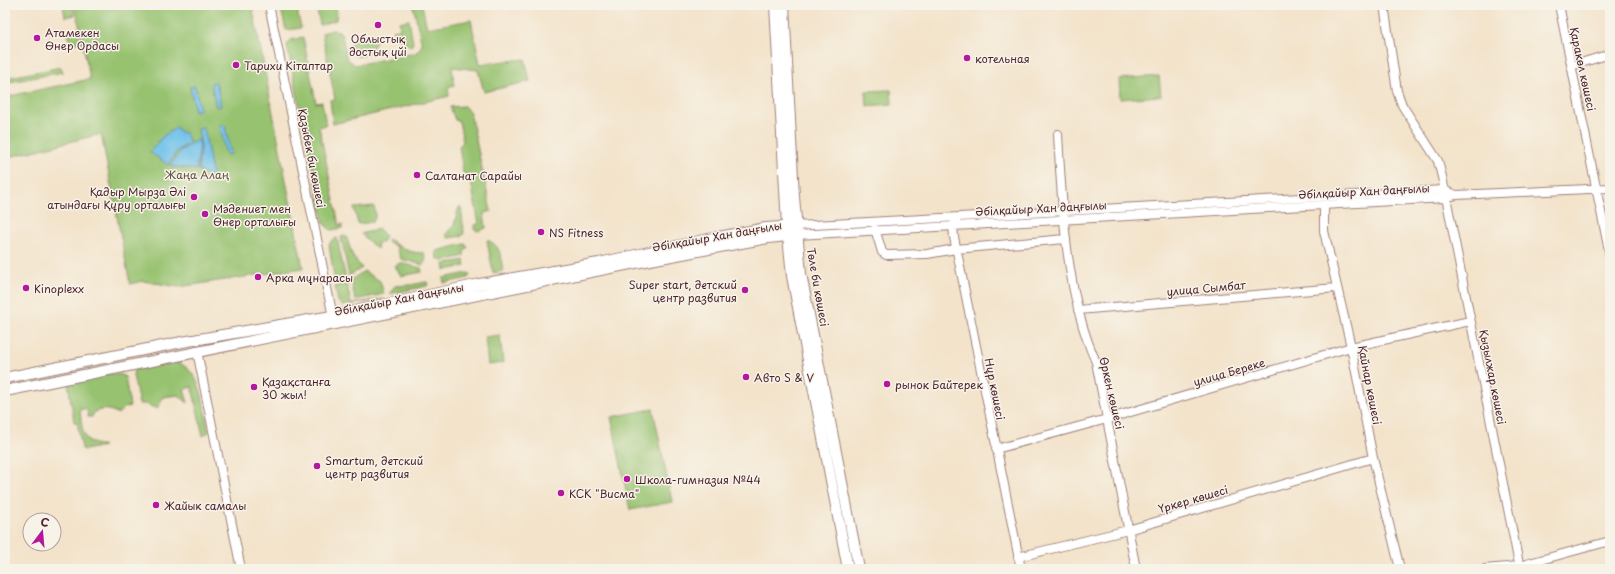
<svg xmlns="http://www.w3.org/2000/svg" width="1615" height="574" font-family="'Playpen Sans',sans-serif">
<rect width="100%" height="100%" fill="#f7f3e8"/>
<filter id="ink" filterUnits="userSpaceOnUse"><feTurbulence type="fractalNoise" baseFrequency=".025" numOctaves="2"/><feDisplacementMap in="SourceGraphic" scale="8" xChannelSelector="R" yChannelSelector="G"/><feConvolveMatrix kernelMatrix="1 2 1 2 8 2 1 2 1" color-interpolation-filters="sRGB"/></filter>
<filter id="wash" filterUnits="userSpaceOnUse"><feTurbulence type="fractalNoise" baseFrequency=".012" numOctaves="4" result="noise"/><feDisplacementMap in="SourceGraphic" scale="16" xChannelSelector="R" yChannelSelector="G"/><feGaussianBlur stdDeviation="0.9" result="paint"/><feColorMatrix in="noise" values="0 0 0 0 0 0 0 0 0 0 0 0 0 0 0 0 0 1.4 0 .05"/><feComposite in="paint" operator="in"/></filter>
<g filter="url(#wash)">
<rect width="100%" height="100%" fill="#f3e3ca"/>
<path fill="#97c26f" stroke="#70704d" d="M 63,5 L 73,5 L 75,15 L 65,17 Z
M 75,5 L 252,5 L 303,268 L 179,287 L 143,281 L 130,284 L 101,134 L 5,158 L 5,97 L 90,79 Z
M 280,5 L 296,5 L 301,28 L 286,30 Z
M 316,5 L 336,5 L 337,14 L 336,20 L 320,25 Z
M 413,5 L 422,5 L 427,28 L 471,20 L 480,64 L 525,59 L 530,81 L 484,92 L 478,70 L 452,67 L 454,85 L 448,87 L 449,96 L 333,124 L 330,100 L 335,99 L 322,33 L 333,30 L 339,31 L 342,36 L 347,59 L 355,65 L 415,53 L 418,51 L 422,45 Z
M 409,20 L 413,44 L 411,46 L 395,37 L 393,30 L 400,29 L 399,22 Z
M 78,31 L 80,42 L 70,44 L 68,33 Z
M 371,34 L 377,38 C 374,49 367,58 355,56 L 351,45 L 352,40 Z
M 303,37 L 316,103 L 322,102 L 326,125 L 319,127 L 339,225 L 343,224 L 342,228 L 331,230 L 324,224 L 287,45 L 291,40 Z
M 61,67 L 63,72 L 5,83 L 5,78 Z
M 1159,76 L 1161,96 L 1120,99 L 1119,79 Z
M 891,90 L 892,104 L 867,106 L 866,91 Z
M 464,106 L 470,112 L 491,211 L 484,213 L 486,228 L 478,231 L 474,229 L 474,225 L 479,224 L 470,177 L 463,173 L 459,146 L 463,142 L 459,121 L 455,120 L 450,107 Z
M 374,206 C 378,224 373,222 358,224 L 354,208 Z
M 459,207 L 461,207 L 464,233 L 462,236 L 448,238 L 446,234 L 454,225 Z
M 379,229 L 385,235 L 383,241 L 378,243 L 377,249 L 361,234 Z
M 346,236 L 353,257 L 362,268 L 349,276 L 341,237 Z
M 337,238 L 346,279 L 335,282 L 329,246 L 331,241 Z
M 388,238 C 398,248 410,253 424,253 L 426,259 L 423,265 L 401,259 L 396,246 L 387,242 Z
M 487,240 C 502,246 500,256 503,271 L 493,273 Z
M 465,244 L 468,247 L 464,252 L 464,256 L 443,261 L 437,258 L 436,251 Z
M 464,260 L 465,266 L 445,270 L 444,264 Z
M 400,263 L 421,268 L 422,272 L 401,276 L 395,266 Z
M 364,271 L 380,281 L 384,294 L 355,300 L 351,280 Z
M 468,273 L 470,274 L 468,278 L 444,283 L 443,278 Z
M 426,282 L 428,283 L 427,286 L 389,294 L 395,286 L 411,285 Z
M 347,284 L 351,304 L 384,299 L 342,306 L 338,301 L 335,286 Z
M 500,335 L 503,363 L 488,365 L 485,337 Z
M 174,361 C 204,370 203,406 209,432 L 203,436 L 192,387 L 184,389 L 188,403 L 178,395 L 163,397 L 157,409 L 146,404 L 139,404 L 133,375 L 134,370 Z
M 111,373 L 114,375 L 120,374 L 125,377 L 130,406 L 124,408 L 118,414 C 109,409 104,408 94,412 L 92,417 L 88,417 L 87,409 L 80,409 C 82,429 81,443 104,446 L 85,450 L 82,449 L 77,422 L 74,422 L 68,382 Z
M 653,409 L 672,502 L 630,510 L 611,417 Z"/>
<path fill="#6ec1ea" stroke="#5c708a" d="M 216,82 L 221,106 L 216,107 L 211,83 Z
M 195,86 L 200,110 L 195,111 L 190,87 Z
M 225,125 L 231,154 L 226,155 L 220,126 Z
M 177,127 L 180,132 L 185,133 L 190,142 L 176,152 L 168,165 L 150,152 L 162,137 Z
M 204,128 L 213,177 L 198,170 L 201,147 L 198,129 Z
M 198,139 L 200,146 L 196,170 L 170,166 L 180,151 Z"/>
</g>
<g filter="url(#ink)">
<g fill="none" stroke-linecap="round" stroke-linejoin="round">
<defs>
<path id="minor" d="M 269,5 L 334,322
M 1384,5 L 1397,91 L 1402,105 L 1438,161 L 1442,177 L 1520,569
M 1559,5 L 1610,256
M 1571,66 L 1610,54
M 1058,134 C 1062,206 1066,296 1096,362 L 1136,569
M 1324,205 L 1324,231 L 1351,347 L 1373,458 L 1400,569
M 956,222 L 953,225 L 954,237 L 1021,569
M 796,226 L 1444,190 L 1456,195
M 875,229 L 882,252 L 886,255 L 927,254 L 956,249 L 1065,239
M 797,235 L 1445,198 L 1456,195 L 1610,188
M 1078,310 L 1336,288
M 197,351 L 241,569
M 996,449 L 1107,419 L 1351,347 L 1470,321
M 1018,557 L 1128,530 L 1373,458
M 1485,569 L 1519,566 L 1610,541"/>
<path id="major" d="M 775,5 L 787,226 L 792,276 L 848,569
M 784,5 L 794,197 L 801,274 L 859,569
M 5,378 L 182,342 L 332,316 L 480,284 L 599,263 L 713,238 L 766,228 L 796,226
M 5,391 L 650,260 L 768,238 L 797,235"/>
</defs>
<use href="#minor" stroke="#9e817a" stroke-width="10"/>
<use href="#major" stroke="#9e817a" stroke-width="12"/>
<use href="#minor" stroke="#fff" stroke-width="8"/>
<use href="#major" stroke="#fff" stroke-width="10"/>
</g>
</g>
<g fill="#b5179e" stroke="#f7f3e8" stroke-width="1.5">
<circle cx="378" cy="25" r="4"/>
<circle cx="37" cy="38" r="4"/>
<circle cx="967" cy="58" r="4"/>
<circle cx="236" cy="65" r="4"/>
<circle cx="417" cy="175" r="4"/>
<circle cx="194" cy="197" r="4"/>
<circle cx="205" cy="214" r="4"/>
<circle cx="541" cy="232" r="4"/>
<circle cx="258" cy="277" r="4"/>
<circle cx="26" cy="288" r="4"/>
<circle cx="745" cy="290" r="4"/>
<circle cx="746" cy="377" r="4"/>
<circle cx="887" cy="384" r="4"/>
<circle cx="254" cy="387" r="4"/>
<circle cx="317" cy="466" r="4"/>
<circle cx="627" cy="479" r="4"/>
<circle cx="561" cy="493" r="4"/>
<circle cx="156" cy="505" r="4"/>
</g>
<g text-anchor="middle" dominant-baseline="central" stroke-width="3" stroke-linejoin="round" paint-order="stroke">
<g font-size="11" fill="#4a1f2b" stroke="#f7f3e8" text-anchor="start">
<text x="45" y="32">Атамекен<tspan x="45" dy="13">Өнер Ордасы</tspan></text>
<text x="378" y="38" text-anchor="middle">Облыстық<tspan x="378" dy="13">достық үйі</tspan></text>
<text x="975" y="58">котельная</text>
<text x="244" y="65">Тарихи Кітаптар</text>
<text x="425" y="175">Салтанат Сарайы</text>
<text x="186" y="191" text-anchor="end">Қадыр Мырза Әлі<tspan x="186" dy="13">атындағы Құру орталығы</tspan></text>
<text x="213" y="208">Мәдениет мен<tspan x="213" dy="13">Өнер орталығы</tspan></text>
<text x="549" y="232">NS Fitness</text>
<text x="266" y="277">Арка мұнарасы</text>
<text x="737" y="284" text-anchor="end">Super start, детский<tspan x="737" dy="13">центр развития</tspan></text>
<text x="34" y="288">Kinoplexx</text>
<text x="754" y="377">Авто S &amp; V</text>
<text x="262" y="381">Қазақстанға<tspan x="262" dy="13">30 жыл!</tspan></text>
<text x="895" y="384">рынок Байтерек</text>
<text x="325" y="460">Smartum, детский<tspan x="325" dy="13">центр развития</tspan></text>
<text x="635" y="479">Школа-гимназия №44</text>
<text x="569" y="493">КСК "Висма"</text>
<text x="164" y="505">Жайык самалы</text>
</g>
<g font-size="11" fill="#4a1f2b" stroke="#f7f3e8">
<text transform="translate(1583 69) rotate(78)">Қаракөл көшесі</text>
<text transform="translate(312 158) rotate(79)">Қазыбек би көшесі</text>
<text transform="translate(1364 191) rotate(-3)">Әбілқайыр Хан даңғылы</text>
<text transform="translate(1041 208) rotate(-3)">Әбілқайыр Хан даңғылы</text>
<text transform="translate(717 236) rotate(-10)">Әбілқайыр Хан даңғылы</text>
<text transform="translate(818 287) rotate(80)">Төле би көшесі</text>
<text transform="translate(1206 288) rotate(-5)">улица Сымбат</text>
<text transform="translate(399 299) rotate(-11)">Әбілқайыр Хан даңғылы</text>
<text transform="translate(1229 372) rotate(-16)">улица Береке</text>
<text transform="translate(1493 377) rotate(79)">Қызылжар көшесі</text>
<text transform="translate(1370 385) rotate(79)">Қайнар көшесі</text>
<text transform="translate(995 389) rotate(79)">Нұр көшесі</text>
<text transform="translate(1112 393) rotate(77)">Өркен көшесі</text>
<text transform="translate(1193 499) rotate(-16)">Үркер көшесі</text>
</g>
<g font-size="11" fill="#61503f" stroke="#f7f3e8">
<text x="197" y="174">Жаңа Алаң</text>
</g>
</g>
<rect width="1615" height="574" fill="none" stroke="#f7f3e8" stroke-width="20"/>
<g transform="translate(42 532) rotate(16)"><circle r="19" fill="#f7f3e8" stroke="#b29e9c"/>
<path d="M0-3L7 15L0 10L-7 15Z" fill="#b5179e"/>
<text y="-6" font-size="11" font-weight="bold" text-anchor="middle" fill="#4a1f2b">С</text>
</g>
</svg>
